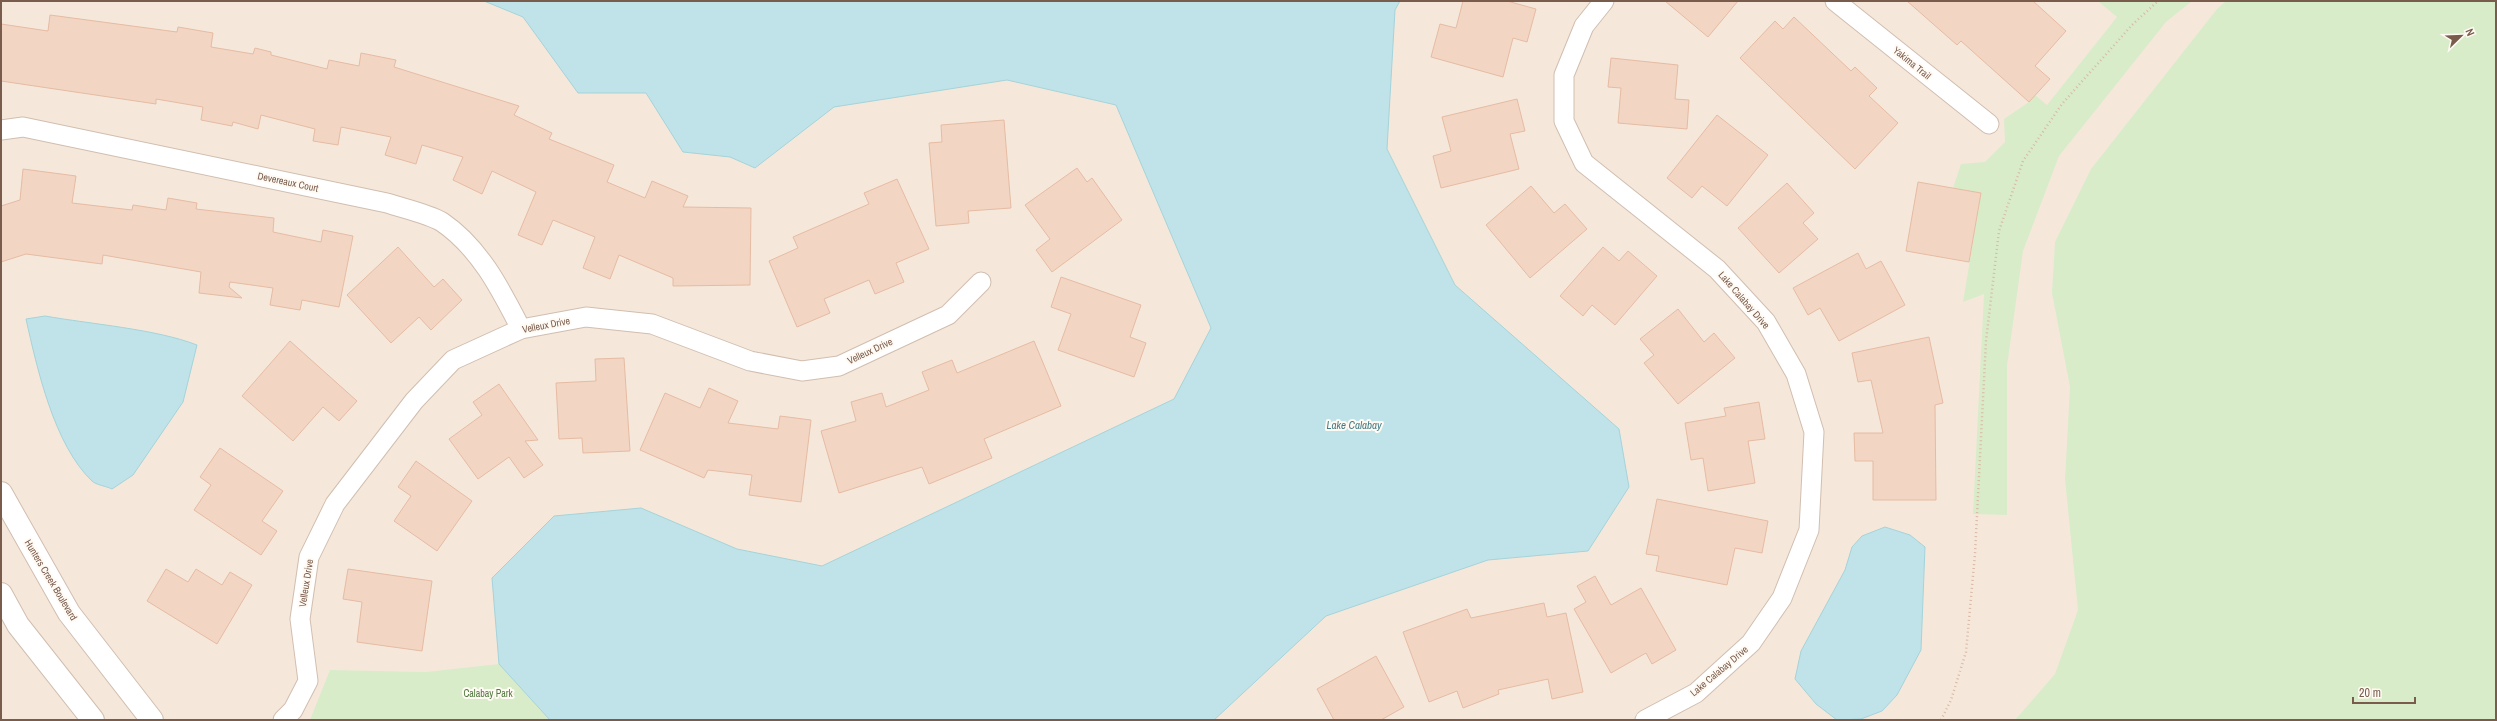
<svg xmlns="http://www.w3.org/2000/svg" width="2497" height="721" font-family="'Archivo Narrow',sans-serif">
<rect width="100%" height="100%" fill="#fdf6ec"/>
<path fill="#f5e8da" d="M 1,1 L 2496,1 L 2496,720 L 1,720 Z"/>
<path fill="#d8ecc9" d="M 2098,1 L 2192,1 L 2166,22 L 2059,156 L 2023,251 L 2007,366 L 2007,515 L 1973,514 L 1984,294 L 1963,302 L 1981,193 L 1953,188 L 1961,164 L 1985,162 L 2005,142 L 2004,119 L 2029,102 L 2035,95 L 2047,105 L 2117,17 Z
M 2226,1 L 2496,1 L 2496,720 L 2015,720 L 2055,674 L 2078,610 L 2065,479 L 2070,387 L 2052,293 L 2055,242 L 2091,169 L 2217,9 Z
M 499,664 L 550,720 L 310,720 L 330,670 L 426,672 Z"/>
<path fill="#bfe3e8" stroke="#a5d3da" d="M 484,1 L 1400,1 L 1395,10 L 1387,149 L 1455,285 L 1619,429 L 1629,487 L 1588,551 L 1488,560 L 1326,616 L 1214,720 L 550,720 L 499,664 L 492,578 L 554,516 L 641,508 L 737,549 L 822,566 L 1174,399 L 1211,328 L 1116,105 L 1007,80 L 834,107 L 755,168 L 730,157 L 683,152 L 646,93 L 578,93 L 523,17 Z
M 45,316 C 90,324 156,329 197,345 L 183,402 L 133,475 L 112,489 C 106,486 96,485 92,481 C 54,445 37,368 26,319 Z
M 1885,527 L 1910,535 L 1925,547 L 1921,650 L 1897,695 L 1882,711 L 1861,719 L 1837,720 L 1816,704 L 1795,679 L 1801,651 L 1845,570 L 1852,547 L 1862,536 Z"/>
<path fill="#f3d5c3" stroke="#e6bba3" d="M 1463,1 L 1507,1 L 1536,9 L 1527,42 L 1513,38 L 1503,77 L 1431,57 L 1440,24 L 1456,28 Z
M 1665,1 L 1738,1 L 1708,37 Z
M 1907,1 L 2033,1 L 2066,31 L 2035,66 L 2050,79 L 2029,102 L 1961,41 L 1957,45 Z
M 50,15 L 177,32 L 178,27 L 213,33 L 211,47 L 253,54 L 255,48 L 271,52 L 271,55 L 327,69 L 329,60 L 359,66 L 361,53 L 396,60 L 394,67 L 519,106 L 514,115 L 552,133 L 549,139 L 614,165 L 607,182 L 645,198 L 652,181 L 688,196 L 683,207 L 751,208 L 750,285 L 673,286 L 673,278 L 619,255 L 610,279 L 583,268 L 595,237 L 553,220 L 542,245 L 518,235 L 536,192 L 492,171 L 482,194 L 453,180 L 463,157 L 422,145 L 416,164 L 385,155 L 391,137 L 341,127 L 338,145 L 313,141 L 315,129 L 261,115 L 258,129 L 233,122 L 232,126 L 201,120 L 203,107 L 156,99 L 156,104 L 1,81 L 1,24 L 48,31 Z
M 1794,17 L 1851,71 L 1855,67 L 1877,88 L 1869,96 L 1898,123 L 1855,169 L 1740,58 L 1775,21 L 1783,29 Z
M 1611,58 L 1678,65 L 1675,99 L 1689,100 L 1687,129 L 1618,123 L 1621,88 L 1608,87 Z
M 1517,99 L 1525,131 L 1510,134 L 1519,169 L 1441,188 L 1433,156 L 1451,151 L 1442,117 Z
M 1717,115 L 1768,155 L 1727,206 L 1702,186 L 1692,198 L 1667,178 Z
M 1004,120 L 1011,208 L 968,211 L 969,223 L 936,226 L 929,143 L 942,142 L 941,125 Z
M 1077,168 L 1087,182 L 1092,178 L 1122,220 L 1052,272 L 1036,250 L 1050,239 L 1025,205 Z
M 23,169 L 76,176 L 72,203 L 132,210 L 133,205 L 166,210 L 168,198 L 197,203 L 196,209 L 274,218 L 273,232 L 321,242 L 323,230 L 353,236 L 339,307 L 302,300 L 300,310 L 270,305 L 273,288 L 230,282 L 229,287 L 242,298 L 199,293 L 201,272 L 103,255 L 102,264 L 26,254 L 1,262 L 1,206 L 20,200 Z
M 897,179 L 929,249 L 896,263 L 904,282 L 875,294 L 869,280 L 824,299 L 830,313 L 797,327 L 769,261 L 798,248 L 793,237 L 869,204 L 864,193 Z
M 1918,182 L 1981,193 L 1969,262 L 1906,251 Z
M 1787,183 L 1814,213 L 1803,223 L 1818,239 L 1779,273 L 1738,228 Z
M 1531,186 L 1554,213 L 1565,204 L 1587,229 L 1530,278 L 1486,225 Z
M 398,247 L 434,287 L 443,279 L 462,300 L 431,330 L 419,317 L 391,343 L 347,295 Z
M 1603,247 L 1619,261 L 1628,251 L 1657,276 L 1615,325 L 1592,305 L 1583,316 L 1560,296 Z
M 1858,253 L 1866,269 L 1881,261 L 1905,305 L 1839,341 L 1820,308 L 1808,315 L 1793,288 Z
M 1061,277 L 1141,305 L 1130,337 L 1146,343 L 1134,377 L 1058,350 L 1071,314 L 1051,307 Z
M 1678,309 L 1704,342 L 1714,333 L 1735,358 L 1678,404 L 1644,363 L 1654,355 L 1640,339 Z
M 1929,337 L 1943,403 L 1935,405 L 1936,500 L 1873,500 L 1873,461 L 1855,461 L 1854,433 L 1883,433 L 1871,380 L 1858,382 L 1852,353 Z
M 290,341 L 357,401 L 339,421 L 323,407 L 293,441 L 242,396 Z
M 1034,341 L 1061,406 L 984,439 L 992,458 L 929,484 L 922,467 L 839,493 L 821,431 L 856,421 L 851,402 L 882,393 L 886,407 L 929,390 L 922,372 L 952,360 L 957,373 Z
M 624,358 L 630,451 L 583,453 L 582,438 L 559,439 L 556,383 L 596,381 L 595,359 Z
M 499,384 L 538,440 L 525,441 L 543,465 L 524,478 L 509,457 L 478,479 L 449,439 L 482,415 L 473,402 Z
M 709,388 L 738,401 L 728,423 L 778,429 L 780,416 L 811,420 L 801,502 L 749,495 L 752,475 L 708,470 L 704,478 L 640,450 L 665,393 L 700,408 Z
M 1759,402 L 1765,439 L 1748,441 L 1755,483 L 1708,491 L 1703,458 L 1691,460 L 1685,423 L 1726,416 L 1724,408 Z
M 220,448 L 283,491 L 262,521 L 277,531 L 261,555 L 194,510 L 211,485 L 200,477 Z
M 416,461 L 472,501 L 437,551 L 394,521 L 411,496 L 398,487 Z
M 1657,499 L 1768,521 L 1762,553 L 1735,548 L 1727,585 L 1656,571 L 1659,556 L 1646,554 Z
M 166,569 L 188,582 L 196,569 L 222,585 L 230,572 L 252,585 L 217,644 L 147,601 Z
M 348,569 L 432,581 L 422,651 L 357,642 L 362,602 L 343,599 Z
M 1595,576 L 1611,605 L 1641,588 L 1676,650 L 1652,664 L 1646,653 L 1611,673 L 1574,609 L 1586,602 L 1577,586 Z
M 1544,603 L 1547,617 L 1566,613 L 1583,692 L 1552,699 L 1548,679 L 1498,690 L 1499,694 L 1463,708 L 1457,691 L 1429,702 L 1403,632 L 1467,609 L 1471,618 Z
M 1376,656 L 1404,707 L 1381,720 L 1334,720 L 1317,689 Z"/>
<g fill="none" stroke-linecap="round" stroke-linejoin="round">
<defs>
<path id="minor" d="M 1604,1 L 1584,26 L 1564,75 L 1564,121 L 1584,163 L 1717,269 L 1766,322 L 1796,374 L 1814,432 L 1809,530 L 1782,598 L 1751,643 L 1696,693 L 1645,720
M 1835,1 L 1989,124
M 1,130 L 23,127 L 387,203 C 402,208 429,214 442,222 C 480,248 501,290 521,329
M 283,720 L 293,710 L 308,681 L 300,619 L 309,557 L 335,504 L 414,401 L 453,360 L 521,329 L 586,317 L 652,324 L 750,361 L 802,371 L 839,366 L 948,315 L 981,282"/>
<path id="tertiary" d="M 1,493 L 69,613 L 152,720
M 1,594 L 18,625 L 93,720"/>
</defs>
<use href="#minor" stroke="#d1beb0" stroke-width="21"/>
<use href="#tertiary" stroke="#d1beb0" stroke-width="24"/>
<path stroke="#d9b8a5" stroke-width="2.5" stroke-dasharray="1 3" stroke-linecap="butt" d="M 1941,720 L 1951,700 L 1966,652 L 1975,554 L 1986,341 L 1999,231 L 2023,161 L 2062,104 L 2132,25 L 2158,1"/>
<use href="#minor" stroke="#fff" stroke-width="19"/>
<use href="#tertiary" stroke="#fff" stroke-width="22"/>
</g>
<g text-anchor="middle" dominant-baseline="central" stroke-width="4" stroke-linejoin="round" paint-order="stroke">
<g font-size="10" fill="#7a5c4d" stroke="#fffaf3">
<text transform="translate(1912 63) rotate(39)">Yakima Trail</text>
<text transform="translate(288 182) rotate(12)">Devereaux Court</text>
<text transform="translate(1744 300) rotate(49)">Lake Calabay Drive</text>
<text transform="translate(546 325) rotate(-11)">Velleux Drive</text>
<text transform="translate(870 351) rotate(-25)">Velleux Drive</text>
<text transform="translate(51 580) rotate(59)">Hunters Creek Boulevard</text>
<text transform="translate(306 583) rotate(-81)">Velleux Drive</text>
<text transform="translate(1719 671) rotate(-40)">Lake Calabay Drive</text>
</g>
<g font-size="10" fill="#537a41" stroke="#fffaf3">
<text x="488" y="693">Calabay Park</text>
</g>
<g font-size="11" font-style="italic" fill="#437c86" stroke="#fffaf3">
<text x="1354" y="425">Lake Calabay</text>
</g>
</g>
<rect width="2497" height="721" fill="none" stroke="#7a5c4d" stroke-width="4"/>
<g transform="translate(2461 36) rotate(67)" stroke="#fffaf3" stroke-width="3" paint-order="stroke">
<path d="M0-3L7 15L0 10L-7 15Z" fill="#7a5c4d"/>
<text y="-6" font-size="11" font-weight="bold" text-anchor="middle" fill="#7a5c4d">N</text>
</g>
<path d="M2353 697v6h62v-6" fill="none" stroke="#7a5c4d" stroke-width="2"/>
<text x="2359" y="697" font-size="12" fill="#7a5c4d" stroke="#fffaf3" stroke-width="3" paint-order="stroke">20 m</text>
</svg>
